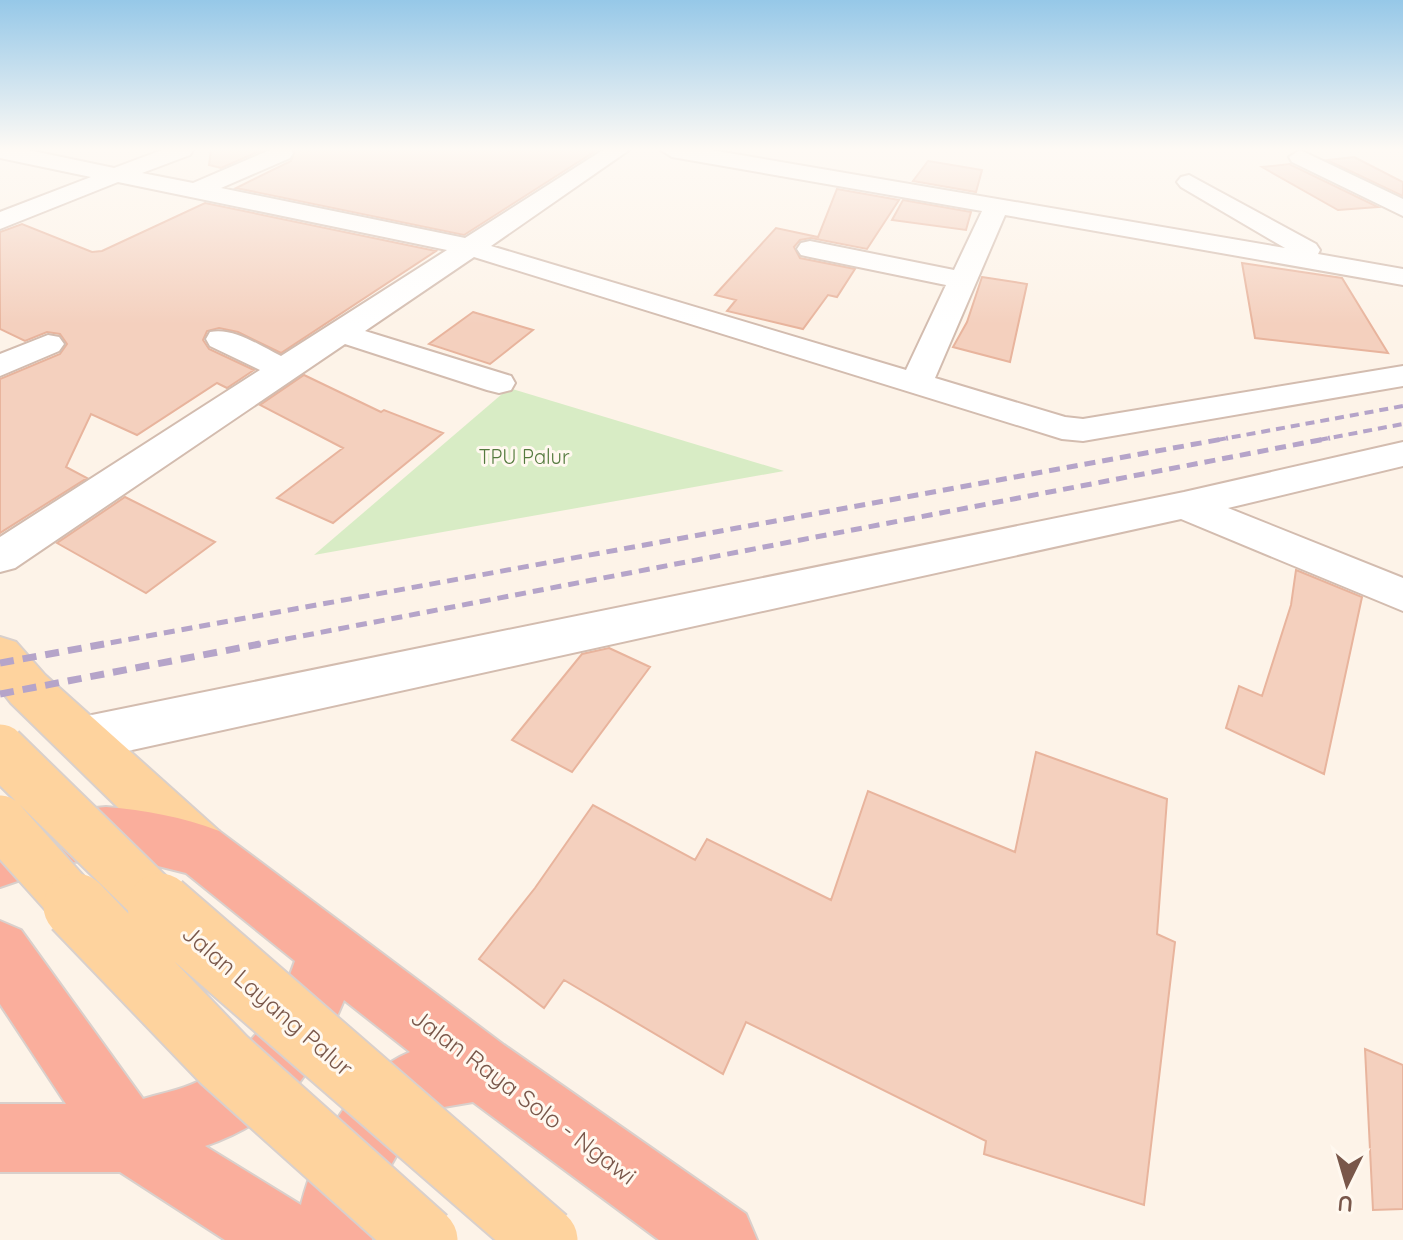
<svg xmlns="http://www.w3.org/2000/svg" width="1403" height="1240" font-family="Quicksand,sans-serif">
<rect width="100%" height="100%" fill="#fdf3e8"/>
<path fill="#d8ecc5" d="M 509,388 L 784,471 L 314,555 Z"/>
<path fill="#f4d0be" stroke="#e8b49d" stroke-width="2" d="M 211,150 L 262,150 L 221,168 L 209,165 Z
M 295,150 L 597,150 L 464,235 L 236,188 L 291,161 Z
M 1354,157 L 1403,182 L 1403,196 L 1327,160 Z
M 928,161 L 982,170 L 976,192 L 913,181 Z
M 1290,164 L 1291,165 L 1378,207 L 1338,210 L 1262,167 Z
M 837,189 L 899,200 L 867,249 L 811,238 L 800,240 L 794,247 L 800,258 L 855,269 L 837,297 L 828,295 L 803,329 L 727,311 L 736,300 L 715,295 L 776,228 L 818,237 Z
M 903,200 L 971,212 L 966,230 L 892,220 Z
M 205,203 L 436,251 L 281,353 L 238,332 L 219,328 L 207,331 L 203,340 L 209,349 L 254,370 L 227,388 L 217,383 L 137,435 L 91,414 L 66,467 L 87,478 L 0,533 L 0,379 L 60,354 L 67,344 L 60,334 L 47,332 L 25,341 L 0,329 L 0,232 L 22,224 L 92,252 L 102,251 Z
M 1242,263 L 1342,278 L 1388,353 L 1255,338 Z
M 982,277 L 1027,284 L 1010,362 L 953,347 L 967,322 Z
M 473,312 L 533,330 L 490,364 L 429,344 Z
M 304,375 L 381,412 L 384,410 L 443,433 L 333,523 L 277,498 L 343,448 L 260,405 Z
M 125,497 L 215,542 L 146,593 L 57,543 Z
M 1296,570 L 1362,597 L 1324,774 L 1226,728 L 1239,686 L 1262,696 L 1291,605 Z
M 609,648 L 650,667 L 572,772 L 512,740 L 582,654 Z
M 1036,752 L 1167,799 L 1157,934 L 1175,942 L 1144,1205 L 984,1154 L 986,1141 L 746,1022 L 723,1074 L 564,980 L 544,1008 L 479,959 L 535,888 L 593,805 L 695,860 L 707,839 L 831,900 L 868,791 L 1015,852 Z
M 1365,1049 L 1403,1065 L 1403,1209 L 1373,1210 Z"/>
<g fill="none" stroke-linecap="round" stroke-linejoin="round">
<defs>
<path id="minor" d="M 0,150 L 28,150 L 114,168 L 162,150 L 193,150 L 190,155 L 142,173 L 193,183 L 270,150 L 291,150 L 293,153 L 290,158 L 221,188 L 465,238 L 603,150 L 629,150 L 491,246 L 906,370 L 946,285 L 810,257 L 801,255 L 797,249 L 801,243 L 810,241 L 954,270 L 982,211 L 672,157 L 661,150 L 711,150 L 1285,248 L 1181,187 L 1177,182 L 1181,177 L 1189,175 L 1316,244 L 1320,250 L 1318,254 L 1403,269 L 1403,285 L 1005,215 L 935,378 L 1065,417 L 1083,419 L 1403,366 L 1403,386 L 1083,441 L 1062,439 L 474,257 L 365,331 L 511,376 L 515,383 L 511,390 L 499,393 L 487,390 L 345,344 L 15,568 L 0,572 L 0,537 L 260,370 L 210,346 L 206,339 L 210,332 C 234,327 260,346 281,356 L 447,250 L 118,182 L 0,229 L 0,212 L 91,177 L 0,158 Z
M 1300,150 L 1403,199 L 1403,216 L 1292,162 L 1289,157 Z
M 48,335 L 59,337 L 64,344 L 59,351 L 0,376 L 0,354 Z
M 1403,442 L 1403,466 L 1228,508 L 1403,578 L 1403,611 L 1181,519 L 82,761 L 64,754 L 57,739 L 64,724 L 82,717 L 1184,492 Z"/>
<path id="major" d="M 0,637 L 16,642 L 45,675 L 219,831 L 227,850 L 219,869 L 200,877 L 181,869 L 11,703 L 0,689 Z"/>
<path id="highway" d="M 106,807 C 145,810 183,817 219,831 L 504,1045 L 746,1214 L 757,1240 L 659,1240 L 473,1102 L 438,1108 L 403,1144 L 375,1193 L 372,1240 L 225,1240 L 120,1172 L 0,1172 L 0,1104 L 66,1104 L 0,1004 L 0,921 L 21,930 L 143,1099 C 163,1093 189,1088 207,1077 C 251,1051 279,1008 295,961 L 186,873 L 138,861 L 106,859 L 73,862 L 0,887 L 0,833 L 73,810 ZM 344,1000 L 410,1052 C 352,1076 316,1147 301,1205 L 205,1146 C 284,1119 313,1074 344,1000 Z"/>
</defs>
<use href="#minor" stroke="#d3bcaf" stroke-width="4"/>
<use href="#major" stroke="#d9d0cc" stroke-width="4"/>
<use href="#highway" stroke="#d9d0cc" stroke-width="4"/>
<use href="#minor" fill="#fff" fill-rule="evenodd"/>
<use href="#major" fill="#fed39e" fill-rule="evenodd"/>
<use href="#highway" fill="#faae9c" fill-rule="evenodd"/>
<path stroke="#b5a4c9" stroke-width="4" stroke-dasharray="9 6" stroke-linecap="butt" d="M 1217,440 L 1403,406
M 1319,440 L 1403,424"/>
<path stroke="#b5a4c9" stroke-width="5" stroke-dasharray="11 7" stroke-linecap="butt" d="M 93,646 L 1228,438
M 250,646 L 1330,438"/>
<path stroke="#b5a4c9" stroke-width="7" stroke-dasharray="14 9" stroke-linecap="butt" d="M 0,663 L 104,644
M 0,694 L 260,644"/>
<defs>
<path id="major-bridge-far1" d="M 0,750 L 162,908
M 0,821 L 78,908"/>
<path id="major-bridge" d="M 76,906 L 224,1060 L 425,1240
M 160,906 L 545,1240"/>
</defs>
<use href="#major-bridge-far1" stroke="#d9d0cc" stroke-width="55" stroke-linecap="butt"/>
<use href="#major-bridge" stroke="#d9d0cc" stroke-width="69" stroke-linecap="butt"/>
<use href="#major-bridge-far1" stroke="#fed39e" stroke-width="51"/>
<use href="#major-bridge" stroke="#fed39e" stroke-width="65"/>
</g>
<linearGradient id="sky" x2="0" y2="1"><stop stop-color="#96c8e8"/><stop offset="0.46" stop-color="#fefaf5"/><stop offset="1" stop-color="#fefaf5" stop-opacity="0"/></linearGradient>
<rect width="1403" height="324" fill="url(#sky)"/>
<g text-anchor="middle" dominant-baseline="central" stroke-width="6" stroke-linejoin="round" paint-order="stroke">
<g font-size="20" fill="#547a3e" stroke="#fff8ef">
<text x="524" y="456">TPU Palur</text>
</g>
<g font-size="24" fill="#79574a" stroke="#fff8ef">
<text transform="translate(268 1000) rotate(41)">Jalan Layang Palur</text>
<text transform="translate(524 1096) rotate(37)">Jalan Raya Solo - Ngawi</text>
</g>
</g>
<g transform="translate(1347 1184) rotate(185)" stroke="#fff8ef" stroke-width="6" paint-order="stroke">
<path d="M0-6L14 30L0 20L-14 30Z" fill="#79574a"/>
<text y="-12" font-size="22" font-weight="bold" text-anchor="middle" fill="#79574a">U</text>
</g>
</svg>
